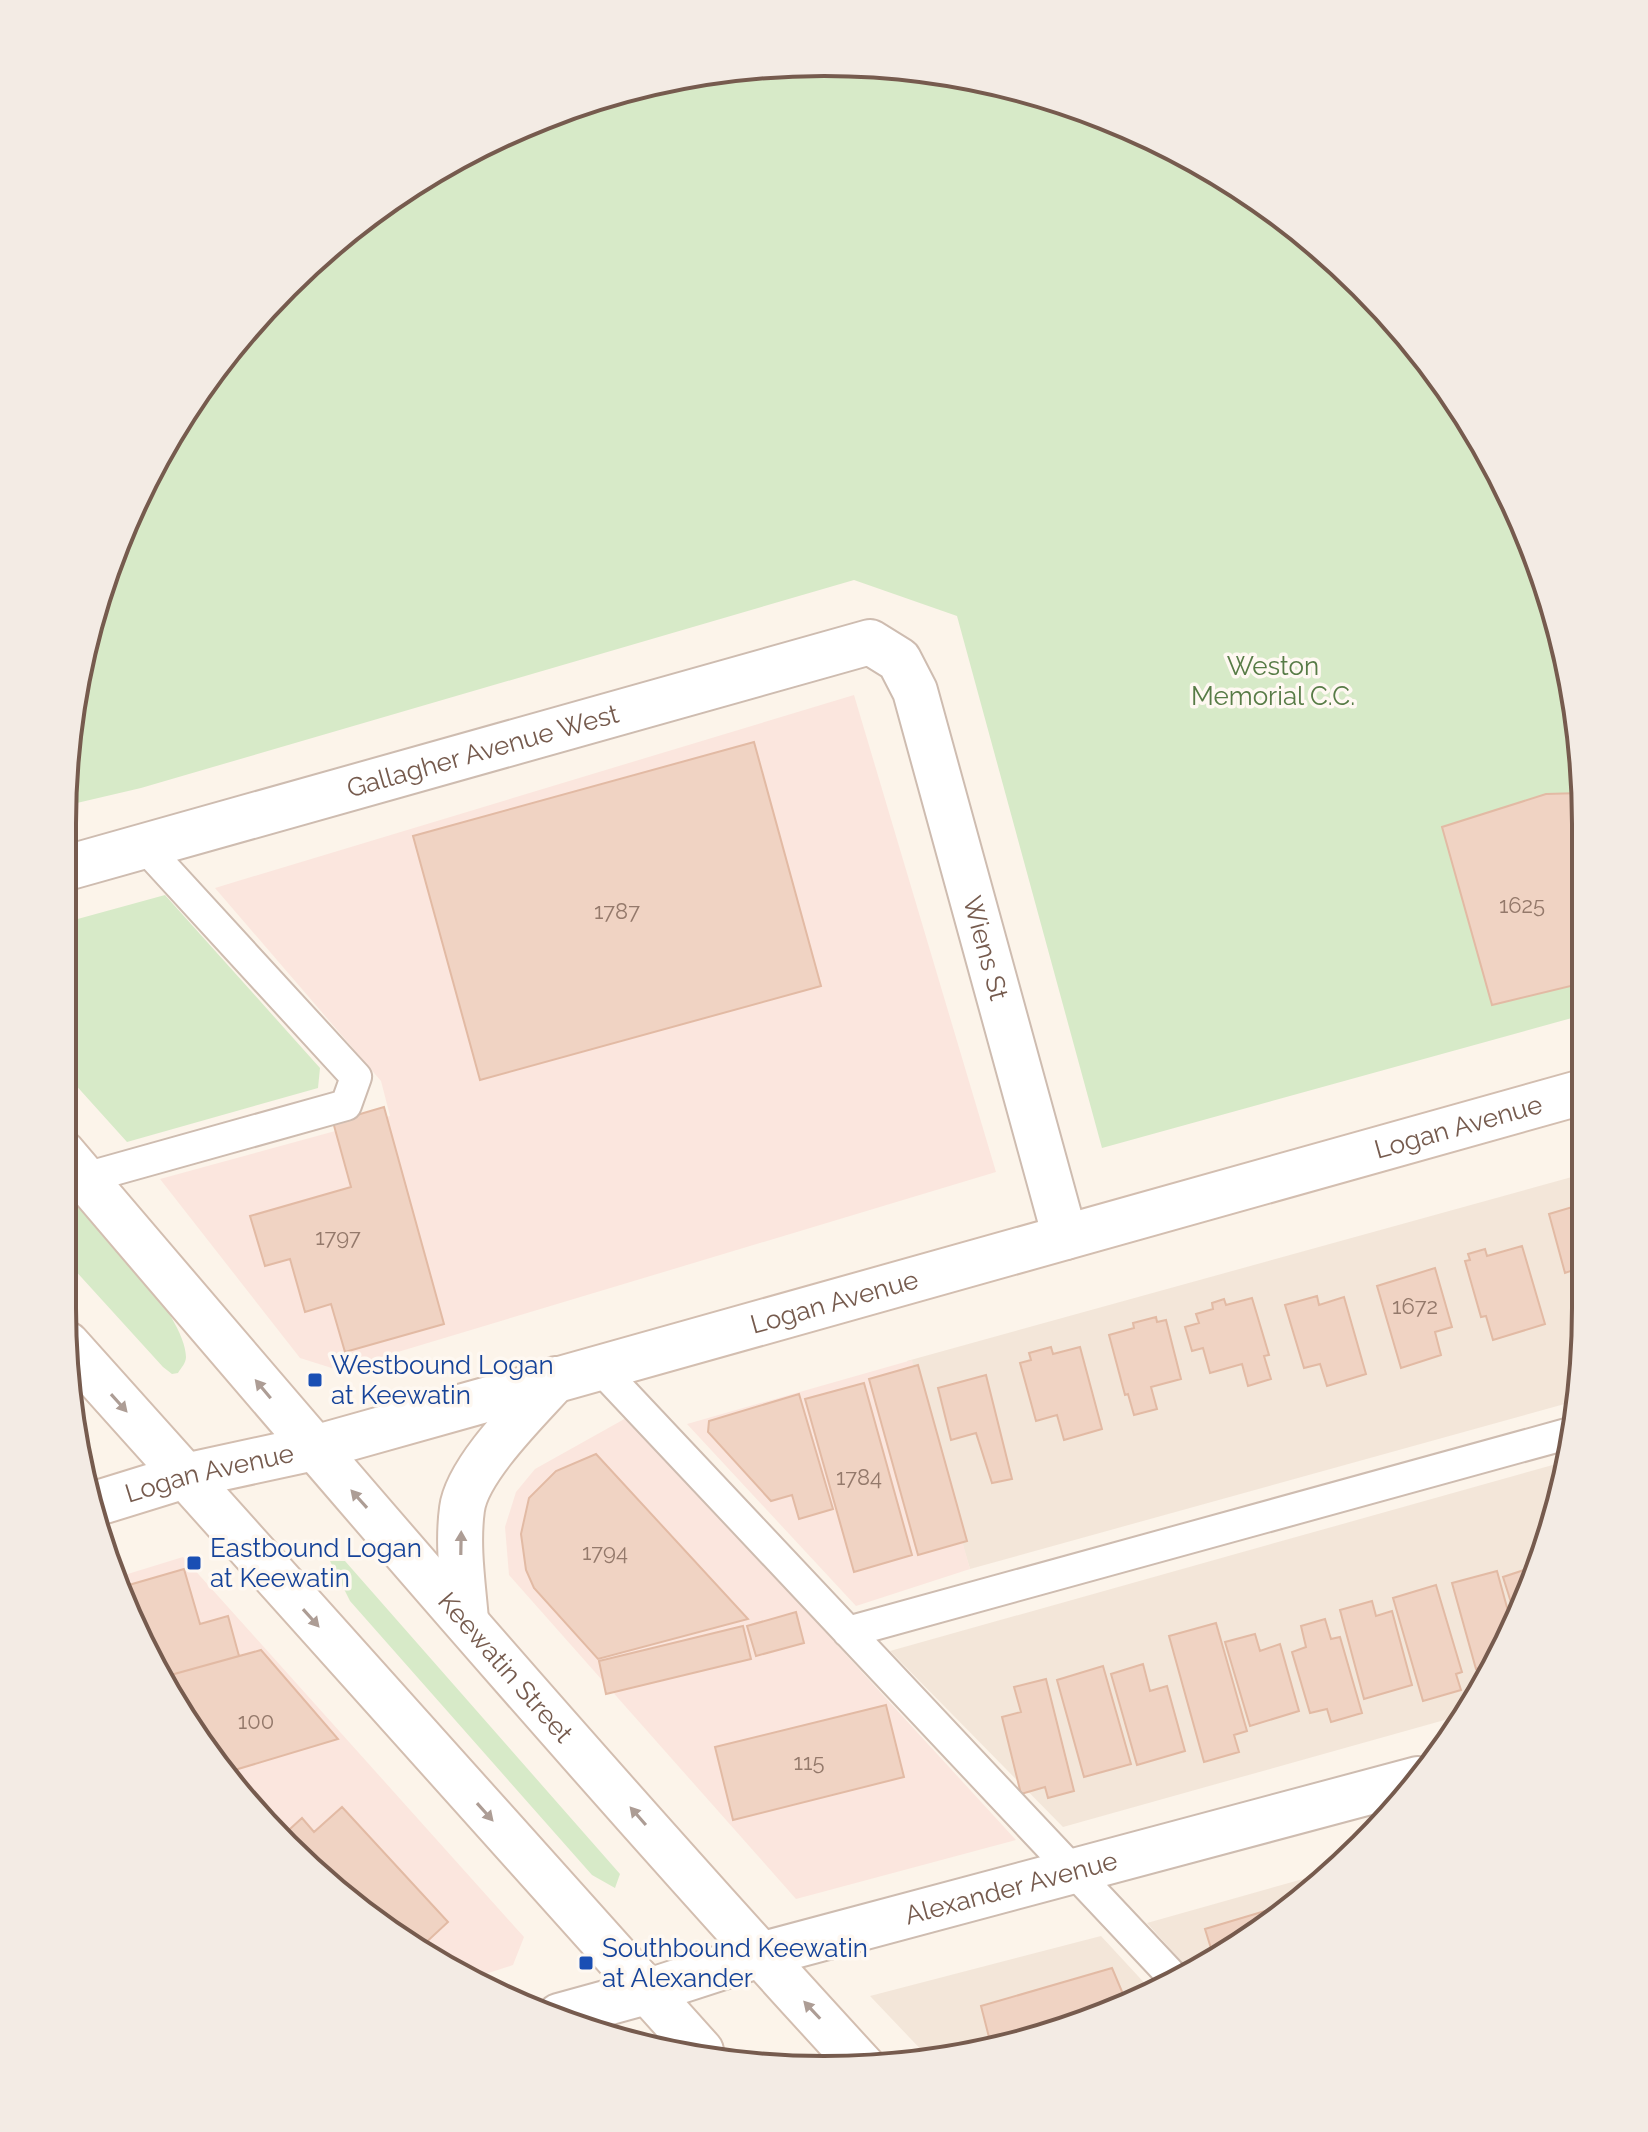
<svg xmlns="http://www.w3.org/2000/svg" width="1648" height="2132" font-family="Raleway,sans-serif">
<rect width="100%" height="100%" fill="#fcf4ea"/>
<path fill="#f3e6d9" d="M 1579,1175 L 1579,1400 L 970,1569 L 907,1361 Z
M 1567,1461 L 1545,1553 L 1466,1714 L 1063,1827 L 890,1651 Z
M 1335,1870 L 1247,1942 L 1189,1970 L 1147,1923 Z
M 1101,1936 L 1150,1989 L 1069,2030 L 928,2057 L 870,1996 Z"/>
<path fill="#fbe6de" d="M 854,695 L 996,1172 L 338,1370 L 300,1358 L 160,1179 L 390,1116 L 381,1081 L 215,888 Z
M 912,1360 L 970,1569 L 856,1606 L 687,1424 Z
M 628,1417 L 1016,1840 L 796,1899 L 509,1575 L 505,1527 L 516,1492 L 535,1469 Z
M 183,1557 L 524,1937 L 513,1965 L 470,1979 L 443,1968 L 286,1847 L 164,1689 L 118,1577 Z"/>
<path fill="#d7eac8" d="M 824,62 L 973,77 L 1116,120 L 1248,191 L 1363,286 L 1458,401 L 1545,579 L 1580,725 L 1579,1016 L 1102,1148 L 957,616 L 854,580 L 141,788 L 64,806 L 64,775 L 88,626 L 140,487 L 219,360 L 401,190 L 533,120 L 676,77 Z
M 165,895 L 320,1068 L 318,1088 L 127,1142 L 63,1071 L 63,923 Z
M 62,1185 C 93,1220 185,1312 186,1357 C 186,1363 181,1368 178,1373 L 172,1374 L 163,1367 L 62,1256 Z
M 330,1561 L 345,1561 L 620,1874 L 615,1888 L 592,1875 L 350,1601 Z"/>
<path fill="#f0d3c3" stroke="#e2baa4" stroke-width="2" d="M 754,742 L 821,986 L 480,1080 L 413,836 Z
M 1580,793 L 1579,984 L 1492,1005 L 1442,827 L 1546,794 Z
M 384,1107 L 444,1324 L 345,1352 L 331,1304 L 305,1312 L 290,1259 L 265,1266 L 250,1216 L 351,1187 L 333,1122 Z
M 1579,1205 L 1579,1268 L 1565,1273 L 1549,1214 Z
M 1522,1246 L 1545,1324 L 1493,1340 L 1486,1316 L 1481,1317 L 1465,1261 L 1470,1260 L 1468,1254 L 1485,1249 L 1487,1256 Z
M 1435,1268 L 1452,1327 L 1435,1332 L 1441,1355 L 1401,1368 L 1377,1286 Z
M 1317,1296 L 1319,1305 L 1344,1297 L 1366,1374 L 1327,1386 L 1320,1364 L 1304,1368 L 1285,1305 Z
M 1252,1298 L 1269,1355 L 1264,1356 L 1271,1379 L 1248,1386 L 1242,1364 L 1210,1373 L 1203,1348 L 1192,1351 L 1185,1327 L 1199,1323 L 1196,1314 L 1213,1309 L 1212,1303 L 1224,1299 L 1226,1305 Z
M 1156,1317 L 1157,1322 L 1166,1320 L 1181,1379 L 1151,1387 L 1157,1409 L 1134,1415 L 1128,1394 L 1125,1395 L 1109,1335 L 1134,1328 L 1133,1323 Z
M 1051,1347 L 1053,1354 L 1080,1347 L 1102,1429 L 1064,1440 L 1057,1415 L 1036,1421 L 1020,1363 L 1031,1360 L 1029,1353 Z
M 918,1365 L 967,1541 L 918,1555 L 869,1379 Z
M 986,1375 L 1012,1479 L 992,1483 L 976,1433 L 951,1440 L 938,1388 Z
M 864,1383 L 912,1555 L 854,1572 L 805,1399 Z
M 799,1394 L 833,1509 L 799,1519 L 792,1495 L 771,1501 L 708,1432 L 709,1421 Z
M 596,1454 L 748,1619 L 598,1659 L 534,1588 L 526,1570 L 521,1534 L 529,1498 L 556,1471 Z
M 1539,1565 L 1515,1615 L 1503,1577 Z
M 184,1569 L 200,1624 L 228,1616 L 239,1656 L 160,1678 L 122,1587 Z
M 1497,1571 L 1511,1622 L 1490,1665 L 1476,1669 L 1452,1583 Z
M 1436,1585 L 1462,1672 L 1456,1674 L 1461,1690 L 1423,1701 L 1393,1598 Z
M 1372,1601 L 1376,1616 L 1392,1611 L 1412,1685 L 1364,1699 L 1340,1610 Z
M 796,1612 L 804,1643 L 756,1656 L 747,1626 Z
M 1325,1619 L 1331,1639 L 1340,1637 L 1362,1713 L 1331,1722 L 1327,1709 L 1310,1713 L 1292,1652 L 1306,1647 L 1301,1626 Z
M 1216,1623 L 1247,1731 L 1234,1735 L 1239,1752 L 1204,1762 L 1169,1636 Z
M 743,1626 L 751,1659 L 606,1694 L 599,1661 Z
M 1255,1634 L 1260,1651 L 1280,1644 L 1299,1711 L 1250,1726 L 1225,1642 Z
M 261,1650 L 338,1739 L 228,1772 L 175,1703 L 167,1676 Z
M 1143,1664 L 1150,1691 L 1167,1686 L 1185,1751 L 1137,1765 L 1111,1674 Z
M 1103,1666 L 1131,1764 L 1084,1777 L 1057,1680 Z
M 1046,1679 L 1074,1791 L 1048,1798 L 1045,1787 L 1021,1794 L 1002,1717 L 1021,1712 L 1014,1687 Z
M 886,1705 L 904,1777 L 733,1820 L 715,1747 Z
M 342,1807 L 448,1922 L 419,1949 L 286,1847 L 279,1839 L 302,1818 L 314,1832 Z
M 1265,1911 L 1269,1924 L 1247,1942 L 1214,1958 L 1205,1929 Z
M 1112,1968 L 1126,2001 L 1069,2030 L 991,2045 L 981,2006 Z"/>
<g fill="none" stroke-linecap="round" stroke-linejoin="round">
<defs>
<path id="service" d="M 85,1178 L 346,1105 L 356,1077 L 145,847
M 599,1367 L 1174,1978
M 848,1632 L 1574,1432"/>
<g id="minor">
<path id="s1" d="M 63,869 L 870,642 L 899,660 L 915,691 L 1065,1237"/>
<path id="s2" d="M 559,2016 L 646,1992 L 760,1955 L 1418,1779"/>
</g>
<g id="secondary">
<path id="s3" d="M 62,1152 C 325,1461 589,1769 864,2068"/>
<path d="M 67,1344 L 701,2051"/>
<path id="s4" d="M 88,1506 L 185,1476 L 314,1448 L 1579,1093"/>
<path d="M 466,1620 C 463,1584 457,1546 462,1509 C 467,1469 529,1409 556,1379"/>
</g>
</defs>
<use href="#service" stroke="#cebcb0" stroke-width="34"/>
<use href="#minor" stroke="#cebcb0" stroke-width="48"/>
<use href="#secondary" stroke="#d3beb0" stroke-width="48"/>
<use href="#service" stroke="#fff" stroke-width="30"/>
<use href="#minor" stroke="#fff" stroke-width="44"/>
<use href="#secondary" stroke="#fff" stroke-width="44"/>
</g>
<defs><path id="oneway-solid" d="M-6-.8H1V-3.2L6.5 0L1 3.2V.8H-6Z" transform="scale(2)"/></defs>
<g fill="#ad9d95">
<use href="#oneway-solid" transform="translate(263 1389) rotate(-130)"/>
<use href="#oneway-solid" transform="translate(119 1403) rotate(48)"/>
<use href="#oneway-solid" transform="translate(359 1499) rotate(-132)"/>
<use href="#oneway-solid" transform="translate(461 1543) rotate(-89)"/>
<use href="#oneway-solid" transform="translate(311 1618) rotate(48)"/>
<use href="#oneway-solid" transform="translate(485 1812) rotate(48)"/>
<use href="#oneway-solid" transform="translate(638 1816) rotate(-131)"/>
<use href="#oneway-solid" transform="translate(812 2010) rotate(-133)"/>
</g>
<g fill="#1a4fb4" stroke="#fef8f1" stroke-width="3">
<rect x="307" y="1372" width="16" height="16" rx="4"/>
<rect x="186" y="1555" width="16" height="16" rx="4"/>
<rect x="578" y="1955" width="16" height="16" rx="4"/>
</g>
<g text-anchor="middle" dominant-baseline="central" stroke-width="7" stroke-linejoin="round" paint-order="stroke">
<g font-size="22" fill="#94796b">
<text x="1522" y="905">1625</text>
<text x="617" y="911">1787</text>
<text x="338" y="1237">1797</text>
<text x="1415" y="1306">1672</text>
<text x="859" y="1477">1784</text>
<text x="605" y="1552">1794</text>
<text x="256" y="1721">100</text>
<text x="809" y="1762">115</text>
</g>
<g font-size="26" fill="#577b46" stroke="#fef8f1">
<text x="1273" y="666">Weston<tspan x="1273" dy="30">Memorial C.C.</tspan></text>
</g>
<g font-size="26" fill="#765b4e" stroke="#fef8f1">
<text stroke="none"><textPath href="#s1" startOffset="436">Gallagher Avenue West</textPath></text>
<text stroke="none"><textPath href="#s1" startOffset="1174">Wiens St</textPath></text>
<text stroke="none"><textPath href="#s4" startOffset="1422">Logan Avenue</textPath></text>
<text stroke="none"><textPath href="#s4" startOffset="774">Logan Avenue</textPath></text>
<text stroke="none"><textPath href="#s4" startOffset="126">Logan Avenue</textPath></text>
<text stroke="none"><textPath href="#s3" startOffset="680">Keewatin Street</textPath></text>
<text stroke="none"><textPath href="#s2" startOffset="470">Alexander Avenue</textPath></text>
</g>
<g font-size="26" fill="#164399" stroke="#fef8f1" text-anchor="start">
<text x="331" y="1365">Westbound Logan<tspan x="331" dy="30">at Keewatin</tspan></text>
<text x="210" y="1548">Eastbound Logan<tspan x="210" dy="30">at Keewatin</tspan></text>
<text x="602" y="1948">Southbound Keewatin<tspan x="602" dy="30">at Alexander</tspan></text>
</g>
</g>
<path d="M0 0H1648V2132H0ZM824 76H824A748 748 0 0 1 1572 824V1308A748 748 0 0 1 824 2056H824A748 748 0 0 1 76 1308V824A748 748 0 0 1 824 76Z" fill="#f3ebe4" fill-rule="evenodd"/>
<path fill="none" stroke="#765b4e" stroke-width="4" d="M824 76H824A748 748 0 0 1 1572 824V1308A748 748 0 0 1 824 2056H824A748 748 0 0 1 76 1308V824A748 748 0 0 1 824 76Z"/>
</svg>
